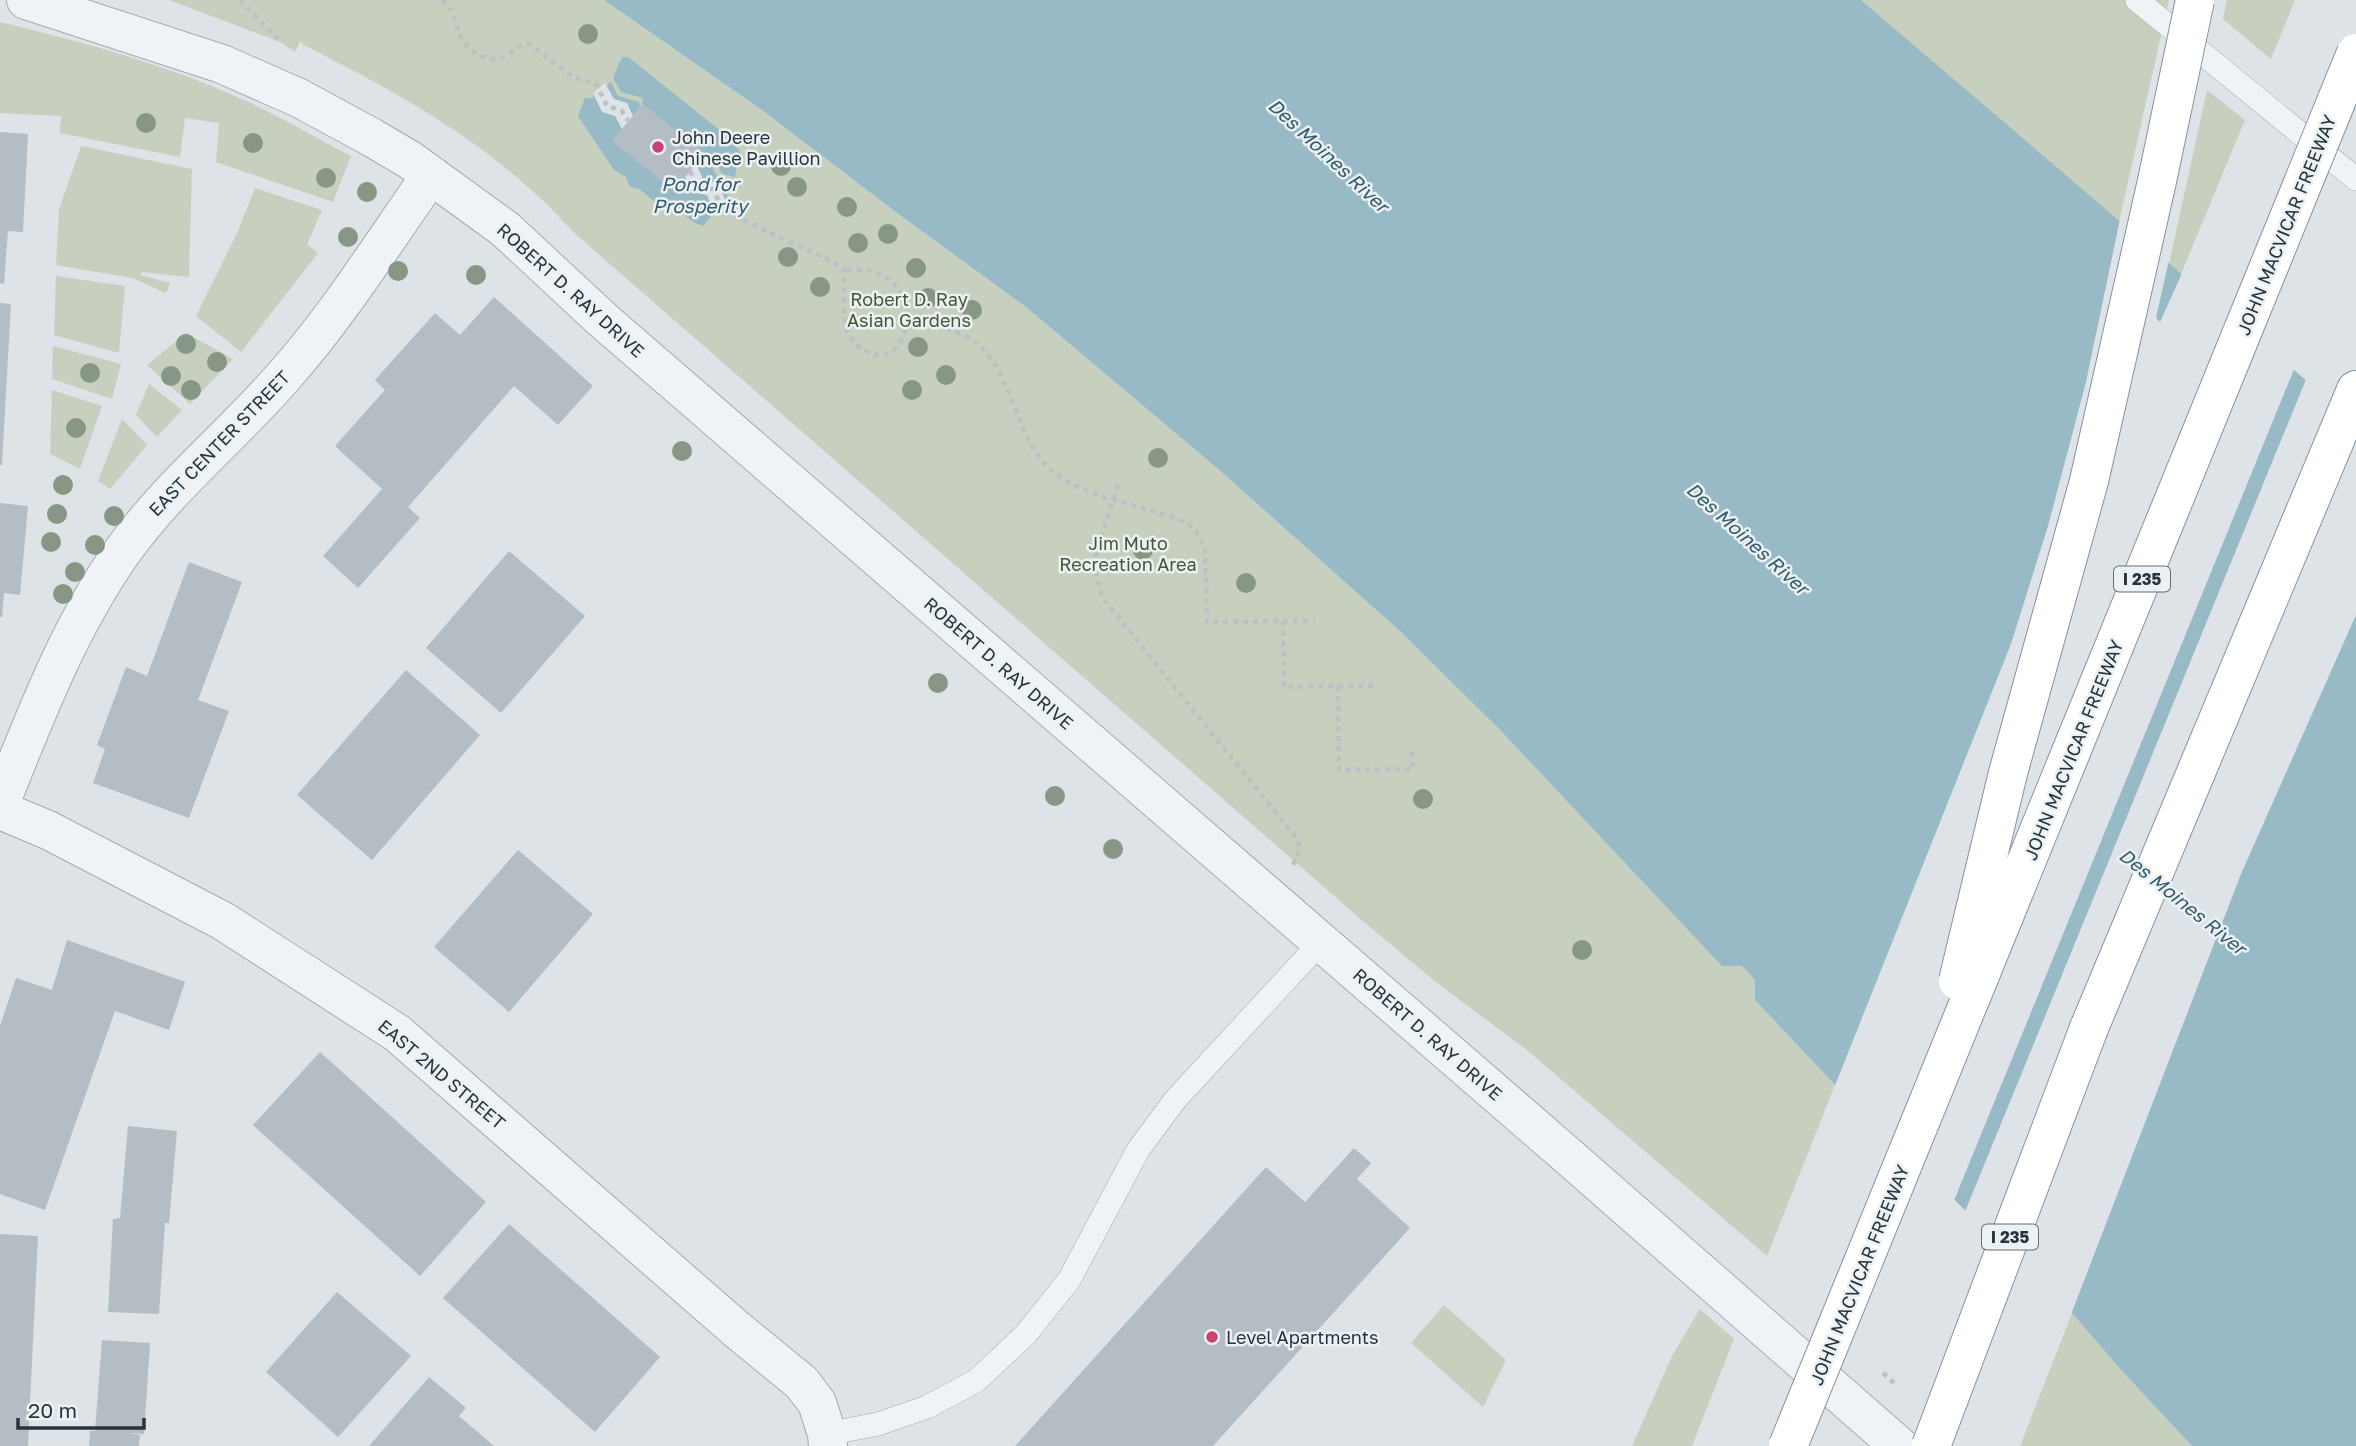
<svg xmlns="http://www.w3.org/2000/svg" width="2356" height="1446" font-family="'Golos Text',sans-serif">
<rect width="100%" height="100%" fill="#dde3e7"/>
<path fill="#c7d0be" d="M 169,0 L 604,0 L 762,110 L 897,213 L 1026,307 L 1217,468 L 1401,632 L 1502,732 L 1722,965 L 1742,966 L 1755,980 L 1755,1000 L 1835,1085 L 1767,1256 L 1527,1050 L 1437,983 L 1364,922 L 580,238 C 563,222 548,204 530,189 C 465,129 382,85 304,45 L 300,41 L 295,52 L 280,42 Z
M 1861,0 L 2169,0 L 2119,222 Z
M 2227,0 L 2295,0 L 2271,59 L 2223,19 Z
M 0,22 C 83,42 168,65 246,101 C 281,117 316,138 351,156 L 333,202 L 216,162 L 219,123 L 185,118 L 180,157 L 60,133 L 61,116 L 0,113 Z
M 2207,90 L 2245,120 L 2181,274 L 2169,264 Z
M 81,146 L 192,169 L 189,277 L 142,272 L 140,275 L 170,283 L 166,293 L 132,278 L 56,265 L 59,209 Z
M 255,188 L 322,210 L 307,244 L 318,253 L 241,352 L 196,316 L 237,233 Z
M 56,276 L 125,286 L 119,353 L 54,335 Z
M 186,333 L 233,359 L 190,404 L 147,365 Z
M 53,346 L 121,364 L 112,399 L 52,379 Z
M 149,384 L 182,410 L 157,437 L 136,415 Z
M 52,390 L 102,406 L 80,469 L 50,454 Z
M 122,419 L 147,445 L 110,489 L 98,481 Z
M 1444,1305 L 1506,1360 L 1483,1407 L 1411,1343 Z
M 1700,1309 L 1734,1339 L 1692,1446 L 1632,1446 L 1672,1356 Z
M 2072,1313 L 2122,1371 L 2192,1446 L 2020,1446 Z"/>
<path fill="#98b9c6" d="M 604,0 L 1861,0 L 2356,423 L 2356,1446 L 2192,1446 L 2122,1371 L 2072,1313 L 1835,1085 L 1755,1000 L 1755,980 L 1742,966 L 1722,966 L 1502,732 L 1401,632 L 1217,468 L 1026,307 L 897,213 L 762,110 Z
M 622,57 L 628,57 L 731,139 L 740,152 L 735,177 L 722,174 L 712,154 L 704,153 L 642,104 L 643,98 L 621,92 L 613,78 Z
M 611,82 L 618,96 L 639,102 L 640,107 L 613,141 L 674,190 L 701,157 L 708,159 L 718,178 L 733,182 L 726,198 L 703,226 C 680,219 680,200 655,202 L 639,189 L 630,187 L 626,177 L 614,170 L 578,116 L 585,98 L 592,98 Z"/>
<path fill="#dde3e7" d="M 605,83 L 614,99 L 627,103 L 633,116 L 622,129 L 615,116 L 602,112 L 593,93 Z
M 696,164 L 703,179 L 717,183 L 727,203 L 716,217 L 707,195 L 692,192 L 685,177 Z
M 2120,219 L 2169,260 L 2156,318 L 2160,322 L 2183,271 L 2295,367 L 1953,1203 L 1834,1088 L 2011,644 L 2048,526 L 2086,382 Z
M 2307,377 L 2356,418 L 2356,615 L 2241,874 L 2070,1317 L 1964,1214 Z"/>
<path fill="#b4bdc3" d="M 642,104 L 704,153 L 674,191 L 613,141 Z
M 0,132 L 28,134 L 23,232 L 8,231 L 4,284 L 0,283 Z
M 494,297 L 593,386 L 558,425 L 514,386 L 408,507 L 420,518 L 358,588 L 323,556 L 382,489 L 335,446 L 385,390 L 375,380 L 435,313 L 460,335 Z
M 0,303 L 11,304 L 2,465 L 0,465 Z
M 0,503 L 28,506 L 20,595 L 4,593 L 2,617 L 0,617 Z
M 509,551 L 585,616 L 501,713 L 426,648 Z
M 189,562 L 242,582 L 198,700 L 229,711 L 189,818 L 93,783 L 105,749 L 97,745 L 126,667 L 147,676 Z
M 406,670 L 480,735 L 372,860 L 297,795 Z
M 518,850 L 593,914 L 509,1012 L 434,947 Z
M 67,940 L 185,982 L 169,1030 L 115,1011 L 45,1210 L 0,1194 L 0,1026 L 16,978 L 52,990 Z
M 320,1052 L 486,1202 L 420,1276 L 253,1125 Z
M 128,1126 L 177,1131 L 169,1223 L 165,1223 L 159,1314 L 108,1312 L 113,1219 L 120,1218 Z
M 1354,1148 L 1371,1163 L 1357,1179 L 1410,1228 L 1213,1446 L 1015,1446 L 1266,1167 L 1305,1202 Z
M 509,1224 L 660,1357 L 595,1432 L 443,1298 Z
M 0,1234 L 38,1236 L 28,1446 L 0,1446 Z
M 337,1292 L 411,1356 L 338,1437 L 266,1372 Z
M 102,1340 L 150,1343 L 144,1434 L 128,1433 L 140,1435 L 139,1446 L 89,1446 L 90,1431 L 95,1431 Z
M 429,1377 L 466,1408 L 459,1416 L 494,1446 L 369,1446 Z"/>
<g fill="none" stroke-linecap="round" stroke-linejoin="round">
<defs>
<path id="service" d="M 2137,0 L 2356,179
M 827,1434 L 878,1424 L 927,1407 L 976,1381 L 1026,1334 L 1069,1280 L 1138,1150 L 1175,1100 L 1321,942"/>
<path id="minor" d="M 26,0 L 222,64 L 299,98 L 371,137 L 410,160 L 505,229 L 604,321 L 1560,1149 L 1899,1446
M 0,804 C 35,717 68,629 122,552 C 169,486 231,437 284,376 C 339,314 383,243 431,175
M 0,810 L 48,830 L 223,921 L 397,1033 L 735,1328 L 802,1383 L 817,1403 L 827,1434 L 828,1446"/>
<path id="motorway" d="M 2089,1028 L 2356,390"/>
</defs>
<use href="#service" stroke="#a3abb1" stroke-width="24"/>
<use href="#minor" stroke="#a3abb1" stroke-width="40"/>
<use href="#motorway" stroke="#85939d" stroke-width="40"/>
<path stroke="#bbc1c5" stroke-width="4.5" stroke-dasharray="5 5" stroke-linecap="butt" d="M 240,0 L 282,43
M 442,0 C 463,17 449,38 478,54 C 483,57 493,60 499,58 C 511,56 516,44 529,44 L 572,76 L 596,84 L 607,106 L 622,111 L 628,121
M 690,171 L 697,186 L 713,189 L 725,214 C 750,221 763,230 785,240 C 806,250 826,256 844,270 C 845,288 842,312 847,329 C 850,339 856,345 864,350 C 908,376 931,289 871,271 C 863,269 853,270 844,270
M 908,318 C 928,324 951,327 969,338 C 1017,369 1012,442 1057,475 C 1084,494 1121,501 1152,511 C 1164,515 1181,518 1192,527 C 1198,532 1202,542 1205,550 L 1207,622 L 1283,621 L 1284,687 L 1338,686 L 1339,770 L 1413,769 L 1412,746
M 1118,485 L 1095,556 L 1094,567 L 1102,597 L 1294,835 C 1302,847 1300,854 1292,866
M 1283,621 L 1315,621
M 1338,686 L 1377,686
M 1883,1373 L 1894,1383"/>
<use href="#service" stroke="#eff3f5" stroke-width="23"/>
<use href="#minor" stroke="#eff3f5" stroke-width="38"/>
<use href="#motorway" stroke="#fff" stroke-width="38"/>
<defs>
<path id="motorway-bridge" d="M 1958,981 L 2008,773 L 2089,481 L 2157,181 L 2195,0
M 1788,1446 L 2356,53
M 1931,1446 L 2089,1028"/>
</defs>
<use href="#motorway-bridge" stroke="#85939d" stroke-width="40" stroke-linecap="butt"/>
<use href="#motorway-bridge" stroke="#fff" stroke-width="38"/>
</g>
<g fill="#889785">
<circle cx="588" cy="34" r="10"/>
<circle cx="146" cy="123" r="10"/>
<circle cx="253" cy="143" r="10"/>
<circle cx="781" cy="166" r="10"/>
<circle cx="326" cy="178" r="10"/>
<circle cx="797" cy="187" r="10"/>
<circle cx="367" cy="192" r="10"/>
<circle cx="847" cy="207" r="10"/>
<circle cx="888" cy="234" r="10"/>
<circle cx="348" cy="237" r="10"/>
<circle cx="858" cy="243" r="10"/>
<circle cx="788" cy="257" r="10"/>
<circle cx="916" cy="268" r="10"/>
<circle cx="398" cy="271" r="10"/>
<circle cx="476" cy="275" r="10"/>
<circle cx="820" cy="287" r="10"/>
<circle cx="928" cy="298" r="10"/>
<circle cx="972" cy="310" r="10"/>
<circle cx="186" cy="344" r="10"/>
<circle cx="918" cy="347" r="10"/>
<circle cx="217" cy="362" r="10"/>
<circle cx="90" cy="373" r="10"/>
<circle cx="946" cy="375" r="10"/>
<circle cx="171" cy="376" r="10"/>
<circle cx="191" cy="390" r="10"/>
<circle cx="912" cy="390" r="10"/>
<circle cx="76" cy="428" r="10"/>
<circle cx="682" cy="451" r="10"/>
<circle cx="1158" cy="458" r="10"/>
<circle cx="63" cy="485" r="10"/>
<circle cx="57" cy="514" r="10"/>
<circle cx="114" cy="516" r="10"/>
<circle cx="51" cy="542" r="10"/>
<circle cx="95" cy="545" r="10"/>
<circle cx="1143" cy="550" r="10"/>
<circle cx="75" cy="572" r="10"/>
<circle cx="1246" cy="583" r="10"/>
<circle cx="63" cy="594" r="10"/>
<circle cx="938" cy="683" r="10"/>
<circle cx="1055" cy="796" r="10"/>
<circle cx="1423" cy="799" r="10"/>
<circle cx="1113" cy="849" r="10"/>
<circle cx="1582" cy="950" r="10"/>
</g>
<g fill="#cb4275" stroke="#ecf1f4" stroke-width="2.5">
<circle cx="658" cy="147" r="7"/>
<circle cx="1212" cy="1337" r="7"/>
</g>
<g text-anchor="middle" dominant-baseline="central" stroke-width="5" stroke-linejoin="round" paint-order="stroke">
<g fill="#ecf1f4" stroke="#626d74" stroke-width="2">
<rect x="2114" y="566.5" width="56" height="25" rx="5"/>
<rect x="1982" y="1224.5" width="56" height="25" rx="5"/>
</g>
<g font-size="16" font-weight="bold" fill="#27343d">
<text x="2142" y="579">I 235</text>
<text x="2010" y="1237">I 235</text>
</g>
<g font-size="18" fill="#27343d" stroke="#ecf1f4" text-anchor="start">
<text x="672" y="137">John Deere<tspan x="672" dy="21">Chinese Pavillion</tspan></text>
<text x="1226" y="1337">Level Apartments</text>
</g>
<g font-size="18" fill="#27343d" stroke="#ecf1f4">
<text transform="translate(2286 225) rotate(-68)">JOHN MACVICAR FREEWAY</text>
<text transform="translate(571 290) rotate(42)">ROBERT D. RAY DRIVE</text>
<text transform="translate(219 443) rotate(-46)">EAST CENTER STREET</text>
<text transform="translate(999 663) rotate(41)">ROBERT D. RAY DRIVE</text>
<text transform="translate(2073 750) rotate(-68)">JOHN MACVICAR FREEWAY</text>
<text transform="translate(1428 1034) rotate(41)">ROBERT D. RAY DRIVE</text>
<text transform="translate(442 1074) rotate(40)">EAST 2ND STREET</text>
<text transform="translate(1859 1275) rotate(-68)">JOHN MACVICAR FREEWAY</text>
</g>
<g font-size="18" fill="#435834" stroke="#ecf1f4">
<text x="909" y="299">Robert D. Ray<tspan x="909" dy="21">Asian Gardens</tspan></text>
<text x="1128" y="543">Jim Muto<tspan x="1128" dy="21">Recreation Area</tspan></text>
</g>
<g font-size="19" font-style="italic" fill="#325b70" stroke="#ecf1f4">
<text transform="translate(1329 155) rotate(43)">Des Moines River</text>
<text x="700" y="183">Pond for<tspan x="700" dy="22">Prosperity</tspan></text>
<text transform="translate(1748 538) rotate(42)">Des Moines River</text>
<text transform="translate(2183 901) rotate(39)">Des Moines River</text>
</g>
</g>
<path d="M18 1418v10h126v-10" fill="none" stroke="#27343d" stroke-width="3.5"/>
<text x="28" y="1418" font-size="21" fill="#27343d" stroke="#ecf1f4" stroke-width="5" paint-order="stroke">20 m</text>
</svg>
